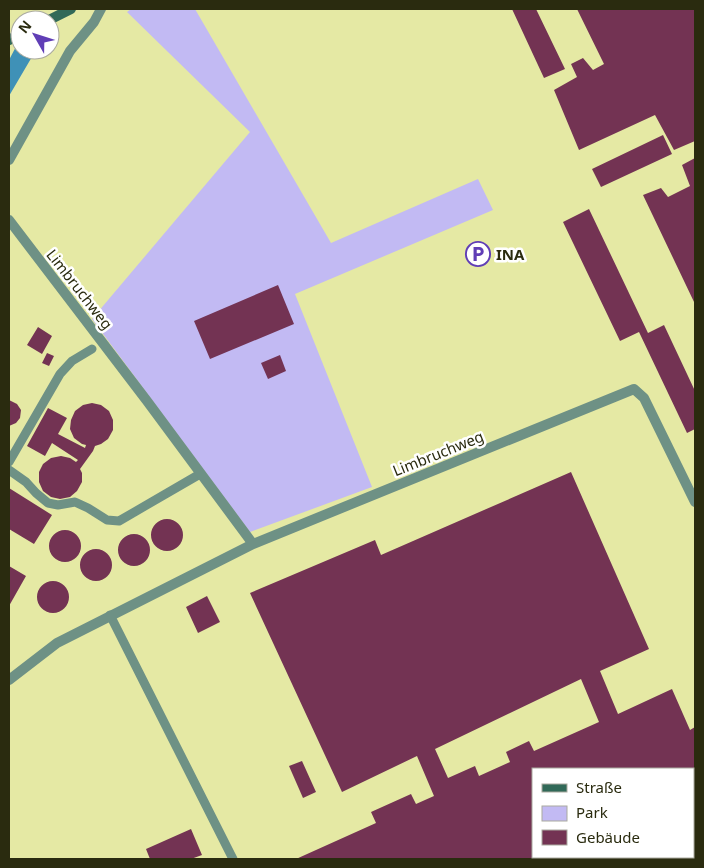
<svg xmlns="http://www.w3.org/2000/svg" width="704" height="868" font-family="'Noto Sans',sans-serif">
<rect width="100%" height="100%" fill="#e5e9a4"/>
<path fill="#c2baf3" d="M 131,9 L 195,9 L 331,243 L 478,179 L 493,210 L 295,294 L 372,487 L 250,532 L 92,319 L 250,132 L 127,12 Z"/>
<path fill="#3f91b7" d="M 20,39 L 20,50 L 36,50 L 9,96 L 9,60 Z"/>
<path fill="#733353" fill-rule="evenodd" d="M 512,9 L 536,9 L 565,69 L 544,78 Z
M 577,9 L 695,9 L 695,141 L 674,150 L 655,115 L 579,150 L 554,90 L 577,77 L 571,64 L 583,58 L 593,70 L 604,64 Z
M 663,135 L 672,154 L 601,187 L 592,169 Z
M 695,158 L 695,304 L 643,195 L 661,188 L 668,197 L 690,186 L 682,165 Z
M 589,209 L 648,333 L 664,325 L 695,391 L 695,429 L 687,433 L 639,332 L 620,341 L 563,222 Z
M 278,285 L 294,324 L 210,359 L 194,321 Z
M 38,327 L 52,336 L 42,354 L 27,345 Z
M 47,353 L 54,356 L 49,366 L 42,363 Z
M 280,355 L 286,371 L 268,379 L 261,363 Z
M 9,400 L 17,404 L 21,410 L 20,418 L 16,423 L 9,426 Z
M 92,403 L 101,405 L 109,411 L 113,420 L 113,430 L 108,439 L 101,444 L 95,446 L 93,451 L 80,469 L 82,473 L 82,482 L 77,491 L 70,497 L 60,499 L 51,497 L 43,491 L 39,482 L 39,472 L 43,464 L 51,458 L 61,456 L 70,458 L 76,462 L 78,460 L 52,443 L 45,456 L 27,446 L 48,408 L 67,418 L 58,434 L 85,448 L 86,445 L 82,444 L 74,438 L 70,429 L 71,420 L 75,411 L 83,405 Z
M 571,472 L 649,649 L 600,671 L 618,714 L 672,689 L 690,730 L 695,727 L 695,859 L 296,859 L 376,823 L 371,812 L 411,794 L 416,804 L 434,796 L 417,756 L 342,792 L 250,593 L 375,540 L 381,555 ZM 581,679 L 599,722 L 534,751 L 529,741 L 506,752 L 510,762 L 479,776 L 475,766 L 448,778 L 435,749 ZM 533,769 L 693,769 L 693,857 L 533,857 Z
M 9,488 L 52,515 L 34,544 L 9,529 Z
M151 535a16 16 0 1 1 32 0a16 16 0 1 1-32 0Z
M49 546a16 16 0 1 1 32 0a16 16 0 1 1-32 0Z
M118 550a16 16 0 1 1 32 0a16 16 0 1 1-32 0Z
M80 565a16 16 0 1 1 32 0a16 16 0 1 1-32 0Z
M 9,566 L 26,576 L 9,606 Z
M37 597a16 16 0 1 1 32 0a16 16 0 1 1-32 0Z
M 207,596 L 220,622 L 198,633 L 186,607 Z
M 302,761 L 316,792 L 303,798 L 289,766 Z
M 191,829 L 202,855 L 191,859 L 150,859 L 146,849 Z"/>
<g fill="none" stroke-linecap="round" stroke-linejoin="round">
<path stroke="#6e9185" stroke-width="9" d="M 9,462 L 60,374 L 72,361 L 92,349
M 9,470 L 26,482 L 36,493 L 48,503 L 58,505 L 75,502 L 88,508 L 107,520 L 119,521 L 200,474
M 110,615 L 233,859"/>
<path stroke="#6e9185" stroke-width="10" d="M 9,160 L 70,51 L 94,22 L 101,9
M 9,220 L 147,401 L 253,544
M 9,680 L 57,643 L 253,544 L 634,389 L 644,398 L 695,502"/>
<path stroke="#316958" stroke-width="10" d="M 49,20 L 71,9
M 9,40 L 20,34"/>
</g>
<defs>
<symbol id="parking-ring" viewBox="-11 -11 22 22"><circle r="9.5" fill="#fff" stroke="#603eb6" stroke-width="1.5"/><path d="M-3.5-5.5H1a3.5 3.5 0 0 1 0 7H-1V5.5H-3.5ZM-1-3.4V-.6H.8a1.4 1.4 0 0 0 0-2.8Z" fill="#603eb6"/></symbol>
</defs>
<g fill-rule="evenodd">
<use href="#parking-ring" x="464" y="240" width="28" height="28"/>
</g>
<g text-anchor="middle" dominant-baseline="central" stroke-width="5" stroke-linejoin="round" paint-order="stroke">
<g font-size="15" font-weight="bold" fill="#2a2b0f" stroke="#fff" text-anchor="start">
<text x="496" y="254">INA</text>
</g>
<g font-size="15" fill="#2a2b0f" stroke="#fff">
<text transform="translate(80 289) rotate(52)">Limbruchweg</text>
<text transform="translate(438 453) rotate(-22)">Limbruchweg</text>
</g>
</g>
<rect width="704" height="868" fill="none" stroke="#2a2b0f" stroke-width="20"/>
<rect x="532" y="768" width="162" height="90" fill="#ffffff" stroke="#aaaa9f"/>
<rect x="542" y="784" width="25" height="8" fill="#316958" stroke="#aaaa9f"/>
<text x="576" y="793" font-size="15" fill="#2a2b0f">Straße</text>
<rect x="542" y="806" width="25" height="15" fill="#c2baf3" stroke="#aaaa9f"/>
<text x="576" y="818" font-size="15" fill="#2a2b0f">Park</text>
<rect x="542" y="830" width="25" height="15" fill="#733353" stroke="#aaaa9f"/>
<text x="576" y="843" font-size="15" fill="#2a2b0f">Gebäude</text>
<g transform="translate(35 35) rotate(309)"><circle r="24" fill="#ffffff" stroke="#aaaa9f"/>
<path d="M0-4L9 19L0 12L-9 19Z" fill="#603eb6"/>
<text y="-8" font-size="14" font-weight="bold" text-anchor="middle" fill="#2a2b0f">N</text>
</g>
</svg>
